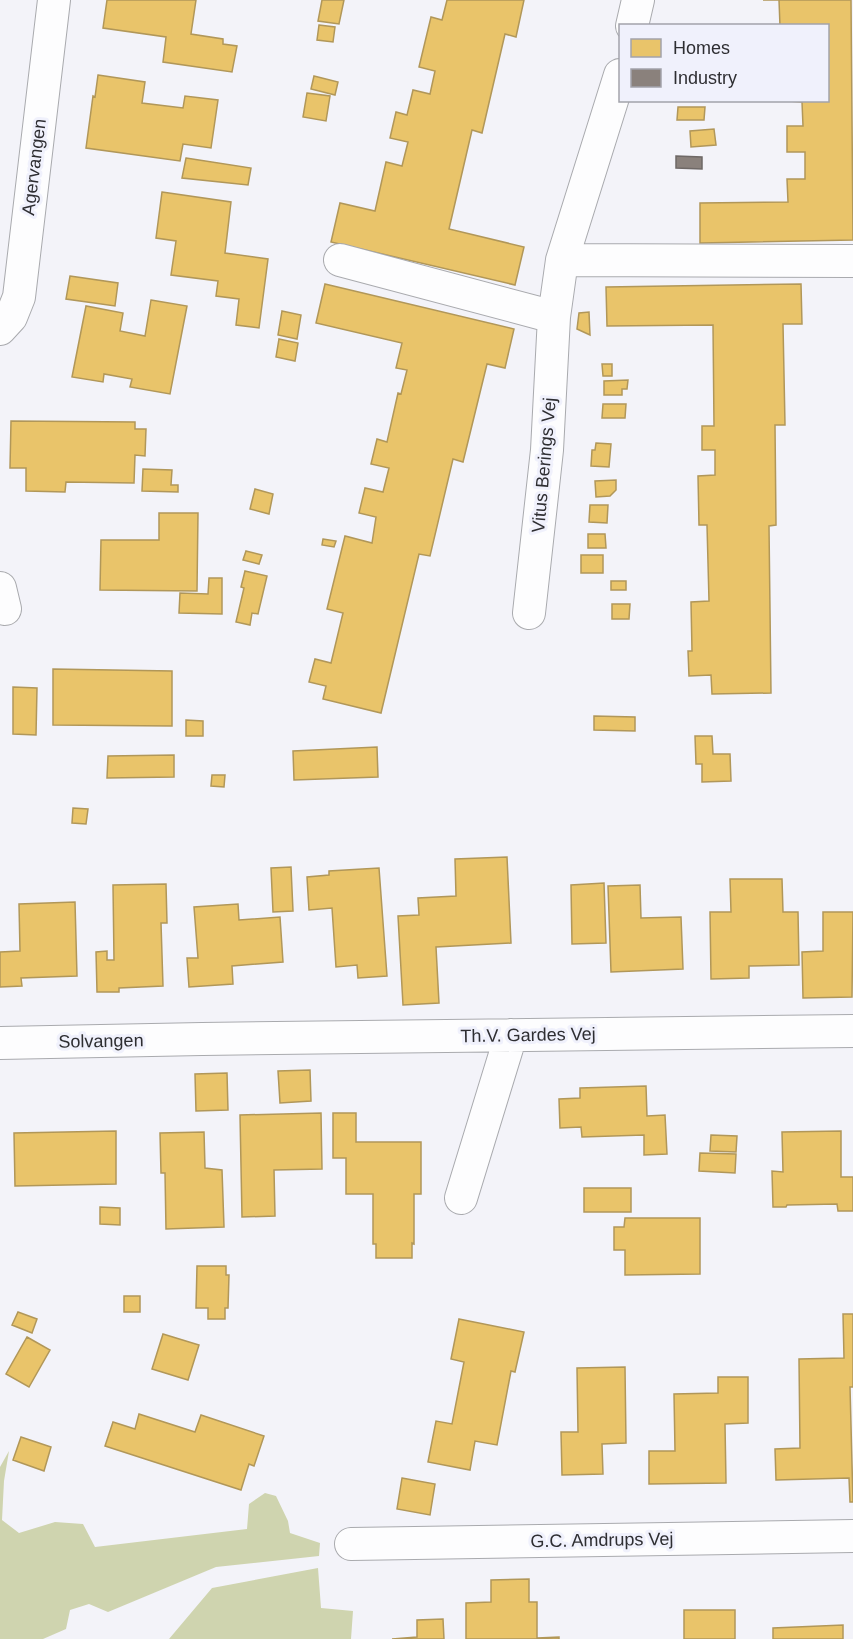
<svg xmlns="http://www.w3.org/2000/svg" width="853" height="1639" font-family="Helvetica,sans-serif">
<rect width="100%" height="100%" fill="#f3f3f9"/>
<path fill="#cfd4af" d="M 9,1451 L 4,1481 L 2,1520 L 19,1533 L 55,1522 L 83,1524 L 95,1547 L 247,1529 L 249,1504 L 265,1493 L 276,1496 L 288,1521 L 290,1533 L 320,1543 L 319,1556 L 216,1567 L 108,1612 L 89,1604 L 70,1610 L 66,1629 L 43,1639 L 0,1639 L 0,1467 Z
M 318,1568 L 321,1608 L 353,1611 L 351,1639 L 169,1639 L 212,1588 Z"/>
<path fill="#e9c46a" stroke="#b19759" stroke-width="1.5" d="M 107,0 L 196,0 L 191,34 L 223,39 L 223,44 L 237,46 L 232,72 L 163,62 L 166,37 L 103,28 Z
M 322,0 L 344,0 L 339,24 L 318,21 Z
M 447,0 L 524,0 L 516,37 L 505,34 L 482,133 L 472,130 L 449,229 L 524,247 L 515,285 L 331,242 L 340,203 L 375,211 L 386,162 L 402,166 L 408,142 L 390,138 L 396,112 L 407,115 L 413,90 L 430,94 L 435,71 L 419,67 L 431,17 L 442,20 Z
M 763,0 L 851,0 L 853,240 L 700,243 L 700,203 L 788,202 L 787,179 L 805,179 L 805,152 L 787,152 L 787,126 L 803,126 L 802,102 L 775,100 L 828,100 L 828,26 L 780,26 L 779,0 Z
M 319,25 L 335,27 L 333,42 L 317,40 Z
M 98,75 L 145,82 L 142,103 L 183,108 L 185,96 L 218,100 L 211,148 L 183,144 L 180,161 L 86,148 L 93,96 L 95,97 Z
M 314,76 L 338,82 L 335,95 L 311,89 Z
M 307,93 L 330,96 L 326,121 L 303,117 Z
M 678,107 L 705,107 L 704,120 L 677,120 Z
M 714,129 L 716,145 L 691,147 L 690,131 Z
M 186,158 L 251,168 L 248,185 L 182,178 Z
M 162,192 L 231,202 L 225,253 L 268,259 L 259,328 L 236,325 L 239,299 L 216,296 L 218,281 L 171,275 L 176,241 L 156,238 Z
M 70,276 L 118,283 L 115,306 L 66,299 Z
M 325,284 L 514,329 L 505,368 L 487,364 L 463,462 L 453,459 L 430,556 L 419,554 L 381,713 L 323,699 L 326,686 L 309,682 L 315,659 L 331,663 L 343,613 L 327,609 L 345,536 L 372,543 L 376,517 L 359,513 L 365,488 L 383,492 L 389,468 L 371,464 L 377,439 L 387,442 L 398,393 L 401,394 L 407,370 L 396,368 L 402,343 L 316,323 Z
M 801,284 L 802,324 L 783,324 L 785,425 L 775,425 L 776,525 L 769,526 L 771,693 L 712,694 L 711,675 L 689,676 L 688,651 L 692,651 L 691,602 L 709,601 L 707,525 L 699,525 L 698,476 L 715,475 L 715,450 L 702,450 L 702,426 L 714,426 L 713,325 L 607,326 L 606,287 Z
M 151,300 L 187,306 L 170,394 L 130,387 L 132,379 L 104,374 L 103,382 L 72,377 L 86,306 L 123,313 L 120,331 L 145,336 Z
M 282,311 L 301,315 L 297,339 L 278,335 Z
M 589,312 L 590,335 L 577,329 L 579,313 Z
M 279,339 L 298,343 L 295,361 L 276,357 Z
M 602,364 L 612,364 L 612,376 L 603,376 Z
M 628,380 L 627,389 L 622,389 L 622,395 L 604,395 L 604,381 Z
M 603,404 L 626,404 L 625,418 L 602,418 Z
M 11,421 L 135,422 L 135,429 L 146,429 L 145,456 L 135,455 L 134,483 L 66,482 L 65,492 L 26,491 L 26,468 L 10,468 Z
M 596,443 L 611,444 L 609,467 L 591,466 L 592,450 L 595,450 Z
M 143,469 L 172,470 L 171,485 L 178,485 L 178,492 L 142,491 Z
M 616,480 L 616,490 L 610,496 L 596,497 L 595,481 Z
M 255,489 L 273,494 L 269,514 L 250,509 Z
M 590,505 L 608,505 L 607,523 L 589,522 Z
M 159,513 L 198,513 L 197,591 L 100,590 L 101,540 L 159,540 Z
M 588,534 L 605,534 L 606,548 L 588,548 Z
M 323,539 L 336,541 L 334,547 L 322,545 Z
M 246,551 L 262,555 L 259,564 L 243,560 Z
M 581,555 L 603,555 L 603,573 L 581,573 Z
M 245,571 L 267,576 L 258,614 L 252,613 L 250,625 L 236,622 L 244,588 L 241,587 Z
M 209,578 L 222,578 L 222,614 L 179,613 L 180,593 L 208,594 Z
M 611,581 L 626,581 L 626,590 L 611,590 Z
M 612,604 L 630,604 L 629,619 L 612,619 Z
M 53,669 L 172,671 L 172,726 L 53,725 Z
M 13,687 L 37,688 L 36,735 L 13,734 Z
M 594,716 L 635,717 L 635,731 L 594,730 Z
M 186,720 L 203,721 L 203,736 L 186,736 Z
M 695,736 L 712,736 L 713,754 L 730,754 L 731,781 L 702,782 L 702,764 L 696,764 Z
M 377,747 L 378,777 L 294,780 L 293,751 Z
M 174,755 L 174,777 L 107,778 L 108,756 Z
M 212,775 L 225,775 L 224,787 L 211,786 Z
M 73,808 L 88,809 L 86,824 L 72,823 Z
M 507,857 L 511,943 L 436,947 L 439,1003 L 403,1005 L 398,916 L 419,915 L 418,898 L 456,896 L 455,859 Z
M 291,867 L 293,911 L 273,912 L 271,868 Z
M 379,868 L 387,976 L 358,978 L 357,965 L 336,967 L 332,908 L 309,910 L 307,877 L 329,875 L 329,871 Z
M 730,879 L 782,879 L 783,912 L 798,912 L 799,965 L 749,966 L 749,978 L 711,979 L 710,912 L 731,912 Z
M 604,883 L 606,943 L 572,944 L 571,885 Z
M 166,884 L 167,923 L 161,923 L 163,986 L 119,988 L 119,992 L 97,992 L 96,952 L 107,951 L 107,960 L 114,960 L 113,885 Z
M 640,885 L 641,918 L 681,917 L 683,969 L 611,972 L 608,886 Z
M 75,902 L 77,976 L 21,978 L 22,986 L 0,987 L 0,952 L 20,951 L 19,904 Z
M 238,904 L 239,920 L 280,917 L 283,962 L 232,966 L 233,984 L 189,987 L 187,958 L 198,958 L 194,907 Z
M 823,912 L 853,912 L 852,997 L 803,998 L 802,952 L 823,951 Z
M 310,1070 L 311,1101 L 280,1103 L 278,1071 Z
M 227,1073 L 228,1110 L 196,1111 L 195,1074 Z
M 646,1086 L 647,1116 L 665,1115 L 667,1154 L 644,1155 L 644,1135 L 582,1137 L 581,1127 L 560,1128 L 559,1099 L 580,1098 L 580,1088 Z
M 321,1113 L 322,1169 L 274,1170 L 275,1216 L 242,1217 L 240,1115 Z
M 333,1113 L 356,1113 L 356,1142 L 421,1142 L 421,1194 L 414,1194 L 414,1244 L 412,1243 L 412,1258 L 376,1258 L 376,1244 L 373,1244 L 373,1194 L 346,1194 L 346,1158 L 333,1158 Z
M 116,1131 L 116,1184 L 15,1186 L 14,1133 Z
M 841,1131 L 841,1177 L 853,1177 L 853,1211 L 838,1211 L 837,1204 L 787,1205 L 786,1207 L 773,1207 L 772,1171 L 783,1172 L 782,1132 Z
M 204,1132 L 205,1168 L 222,1170 L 224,1227 L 166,1229 L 165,1173 L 161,1173 L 160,1133 Z
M 711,1135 L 737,1136 L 736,1152 L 710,1151 Z
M 700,1153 L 736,1154 L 735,1173 L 699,1171 Z
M 584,1188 L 631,1188 L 631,1212 L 584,1212 Z
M 100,1207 L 120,1208 L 120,1225 L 100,1224 Z
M 625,1218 L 700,1218 L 700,1274 L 625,1275 L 625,1250 L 614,1250 L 614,1227 L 624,1227 Z
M 197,1266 L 226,1266 L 226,1275 L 229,1275 L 228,1308 L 225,1308 L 225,1319 L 208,1319 L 208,1308 L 196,1308 Z
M 124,1296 L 140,1296 L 140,1312 L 124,1312 Z
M 18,1312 L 37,1319 L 32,1333 L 12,1325 Z
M 843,1314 L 853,1314 L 853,1387 L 850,1387 L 853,1502 L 850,1502 L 849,1478 L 776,1480 L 775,1449 L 800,1448 L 799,1359 L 844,1358 Z
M 459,1319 L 524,1332 L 515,1372 L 511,1371 L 497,1445 L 475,1441 L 470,1470 L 428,1462 L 436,1421 L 452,1424 L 464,1362 L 451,1359 Z
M 163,1334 L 199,1345 L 188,1380 L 152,1369 Z
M 27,1337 L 50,1350 L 29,1387 L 6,1374 Z
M 625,1367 L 626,1443 L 602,1444 L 603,1474 L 562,1475 L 561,1432 L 578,1432 L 577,1368 Z
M 718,1377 L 748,1377 L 748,1423 L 725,1424 L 726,1483 L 649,1484 L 649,1451 L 675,1451 L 674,1394 L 718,1393 Z
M 139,1414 L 195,1432 L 201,1415 L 264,1436 L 254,1466 L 249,1464 L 241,1490 L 105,1446 L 113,1422 L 135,1429 Z
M 21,1437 L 51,1447 L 44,1471 L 13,1460 Z
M 402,1478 L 435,1484 L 430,1515 L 397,1509 Z
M 529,1579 L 529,1602 L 537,1602 L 537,1638 L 559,1637 L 559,1639 L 466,1639 L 466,1603 L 491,1602 L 491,1580 Z
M 684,1610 L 735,1610 L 735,1639 L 684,1639 Z
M 443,1619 L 444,1639 L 392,1639 L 417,1637 L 417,1620 Z
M 843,1625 L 843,1639 L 773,1639 L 773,1628 Z"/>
<path fill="#8a817c" stroke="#6e6866" stroke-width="1.5" d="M 676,156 L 702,157 L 702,169 L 676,168 Z"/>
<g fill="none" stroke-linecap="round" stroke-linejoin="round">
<defs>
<path id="minor" d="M 632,26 L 638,0
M 340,260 L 554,317
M 562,260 L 853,261
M 0,329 L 11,317 L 19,297 L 54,0
M 0,588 L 5,609
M 529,613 L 547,450 L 554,317 L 562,260 L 620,75
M 0,1043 L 202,1039 L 853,1031
M 461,1198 L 511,1035
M 351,1544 L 853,1536"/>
</defs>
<use href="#minor" stroke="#a9aaae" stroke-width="34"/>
<use href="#minor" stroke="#fdfdfe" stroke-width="32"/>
</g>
<g text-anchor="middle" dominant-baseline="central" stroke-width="6" stroke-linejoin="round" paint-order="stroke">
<g font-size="18" fill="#2e2e32" stroke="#f0f1fc">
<text transform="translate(34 167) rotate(-83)">Agervangen</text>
<text transform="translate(544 465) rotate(-85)">Vitus Berings Vej</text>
<text transform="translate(528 1035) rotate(-1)">Th.V. Gardes Vej</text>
<text transform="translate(101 1041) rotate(-1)">Solvangen</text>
<text transform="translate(602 1540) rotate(-1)">G.C. Amdrups Vej</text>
</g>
</g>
<rect x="619" y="24" width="210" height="78" fill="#f0f1fc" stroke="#a2a3ab" stroke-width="1.5"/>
<rect x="631" y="39" width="30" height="18" fill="#e9c46a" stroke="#a2a3ab" stroke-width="1.5"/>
<text x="673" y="54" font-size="18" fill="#2e2e32">Homes</text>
<rect x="631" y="69" width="30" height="18" fill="#8a817c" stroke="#a2a3ab" stroke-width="1.5"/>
<text x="673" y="84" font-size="18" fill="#2e2e32">Industry</text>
</svg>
